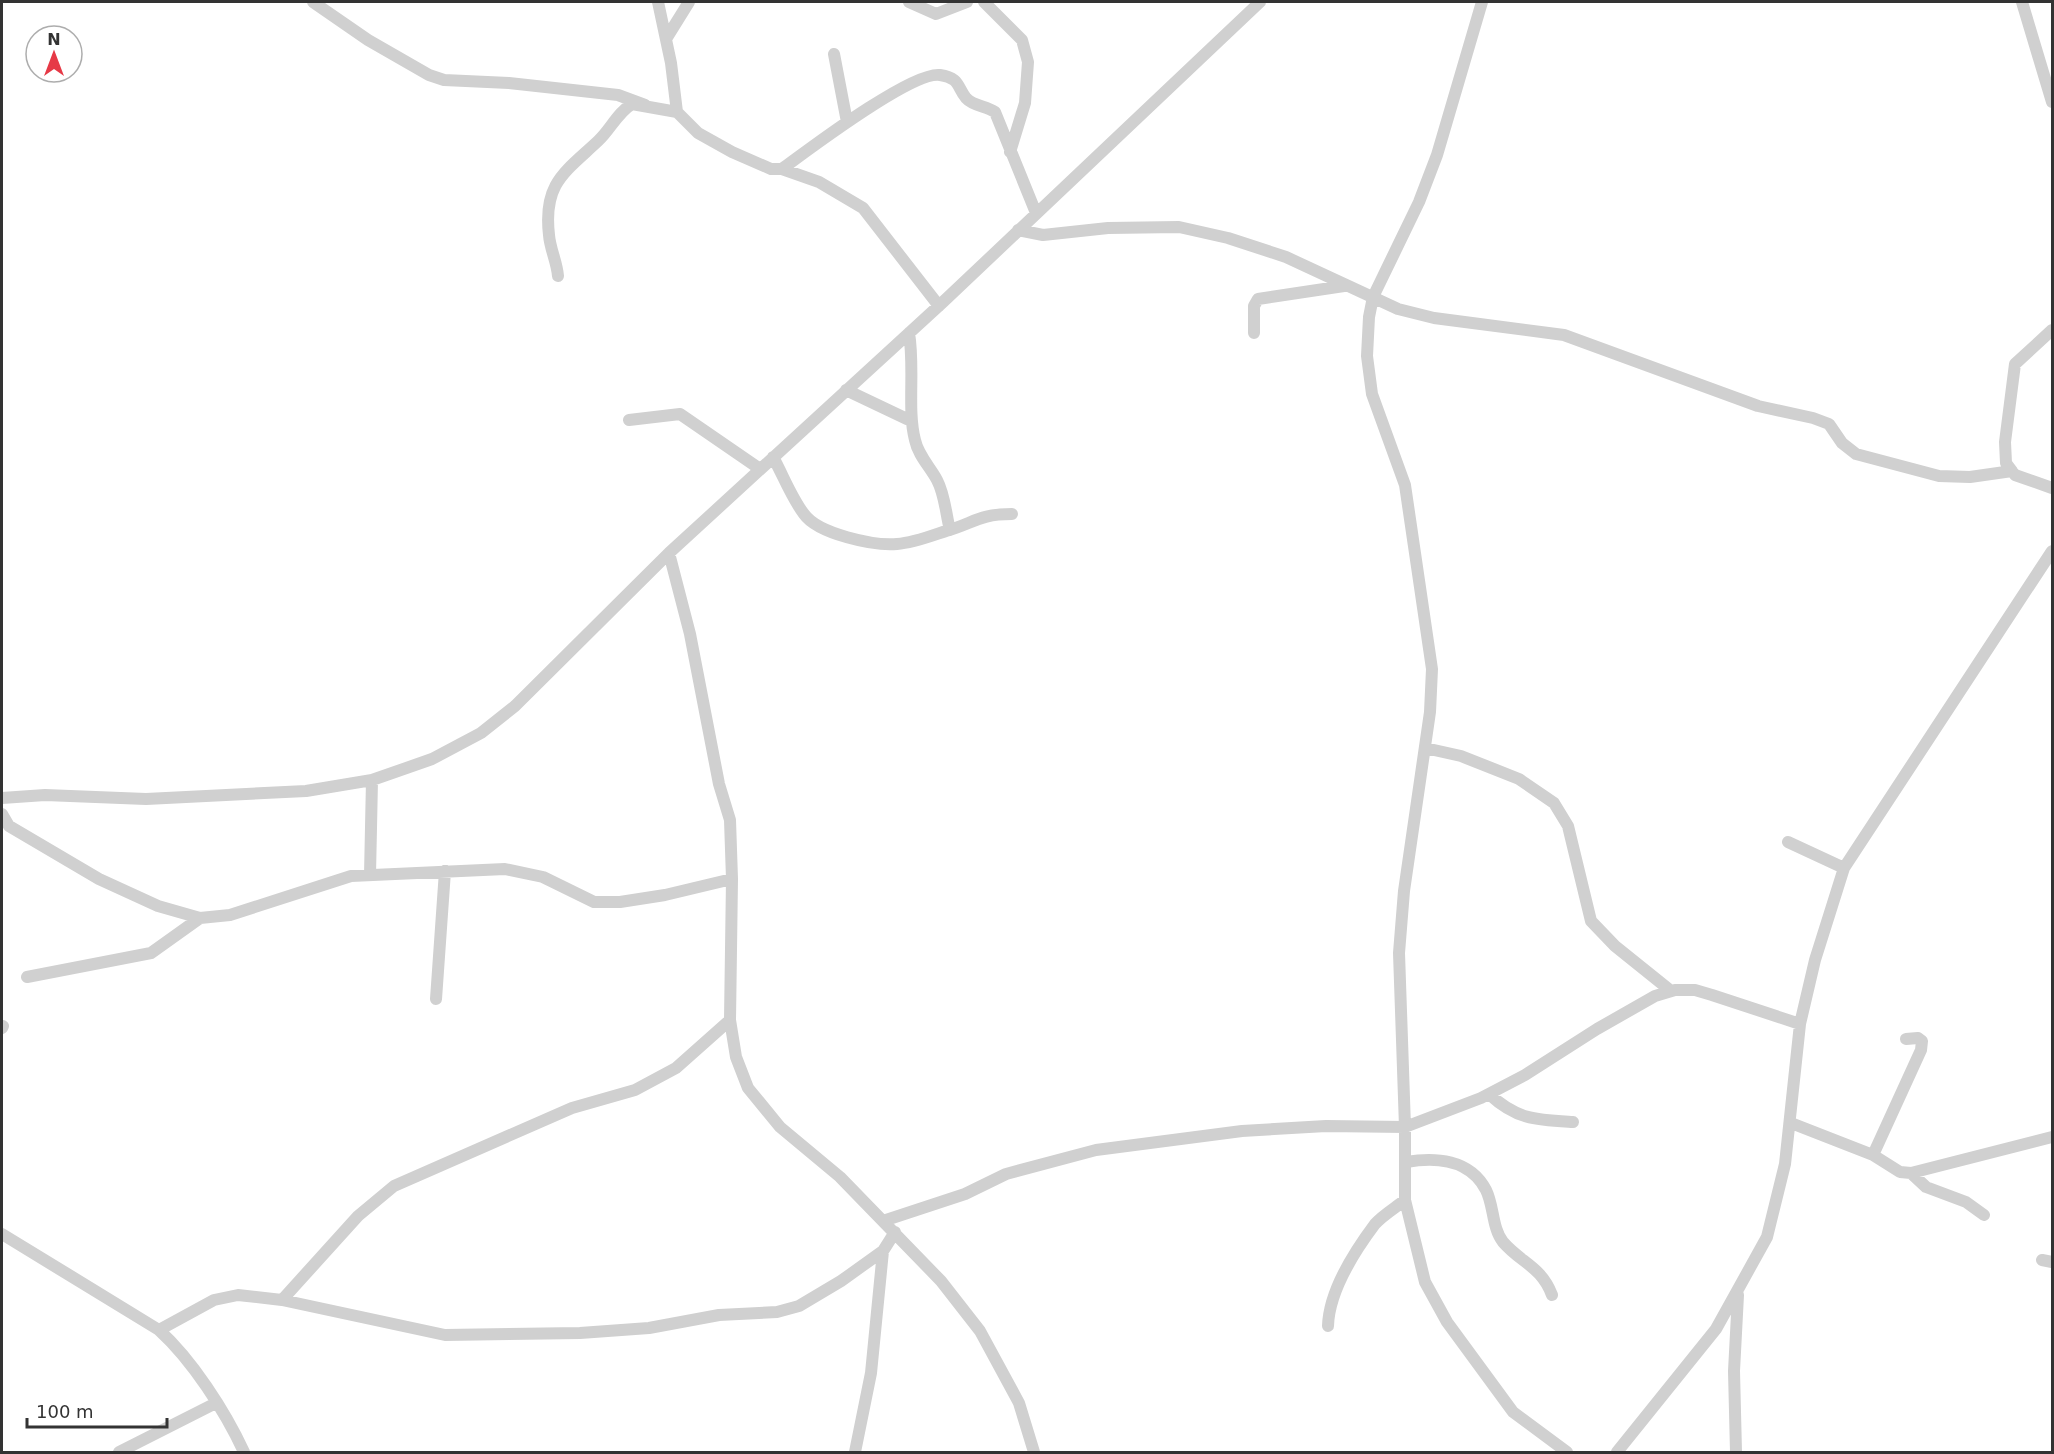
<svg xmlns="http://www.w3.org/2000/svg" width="2054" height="1454" font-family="'DejaVu Sans',sans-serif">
<rect width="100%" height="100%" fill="#fff"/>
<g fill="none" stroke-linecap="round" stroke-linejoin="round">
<path stroke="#d0d0d0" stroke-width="12" d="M 313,2 L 368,40 L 429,75 L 444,80 L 509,83 L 618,95 L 645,105
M 658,2 L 671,63 L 677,112 L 698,133 L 732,152 L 771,169 L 782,169 L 819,182 L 863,208 L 939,306
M 909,2 L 936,14 L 967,2
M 984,2 L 1022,40 L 1028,62 L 1025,103 L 1010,152
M 1482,2 L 1437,155 L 1419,202 L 1373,297 L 1369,317 L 1367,356 L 1372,394 L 1405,485 L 1432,669 L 1430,712 L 1404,891 L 1399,953 L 1405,1127 L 1405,1200 L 1425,1282 L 1447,1322 L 1513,1412 L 1567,1452
M 2022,2 L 2052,102
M 666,39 L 689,2
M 834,54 L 847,122
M 782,169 C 808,150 912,71 940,75 C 960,78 957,87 966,98 C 973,106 986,106 995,112 L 1036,213
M 1018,230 L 1043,235 L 1108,228 L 1179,227 L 1228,238 L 1286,257 L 1398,309 L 1434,318 L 1564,335 L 1758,406 L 1813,418 L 1829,424 L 1842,443 L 1856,454 L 1939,476 L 1970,477 L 2012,471
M 558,276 C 557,262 550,249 549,235 C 543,183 565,172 598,141 C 610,130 618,112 632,104 L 677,112
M 2052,330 L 2015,364 L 2005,442 L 2006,463 L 2015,475 L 2052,488
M 909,333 C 915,368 907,409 915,440 C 918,455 930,467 937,480 C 945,495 946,515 950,530
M 1254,333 L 1254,306 L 1258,299 L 1344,286
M 846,390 L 907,419 L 911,417
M 629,420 L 680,414 L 760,469
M 773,457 C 783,475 791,497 804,514 C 818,534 874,546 897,544 C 913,543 931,536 946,531 C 974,523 979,514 1012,514
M 669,553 L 690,634 L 719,784 L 730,820 L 732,879 L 730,1020 L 736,1057 L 748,1088 L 780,1127 L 840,1177 L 941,1281 L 980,1331 L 1019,1403 L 1034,1452
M 1425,748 L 1461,756 L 1519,779 L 1554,803 L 1568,826 L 1591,921 L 1615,946 L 1671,991
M 2,798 L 45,795 L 146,799 L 306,791 L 372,780 L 432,759 L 481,733 L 515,706 L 669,553 L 943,302 L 1260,2
M 2,814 L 9,826 L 99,879 L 158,906 L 200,918 L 230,915 L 351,876 L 505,869 L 543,877 L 594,902 L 620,902 L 665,895 L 732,879
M 1788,842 L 1844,868
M 370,875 L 372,780
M 27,977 L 151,953 L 200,918
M 436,999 L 445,871
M 2,1028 L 3,1026
M 1489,1094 C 1517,1120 1537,1120 1573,1122
M 1791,1123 L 1873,1155 L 1900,1172 L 1911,1173 L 2052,1137
M 1873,1155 L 1921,1050 L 1922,1041 L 1918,1038 L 1906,1039
M 1406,1162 C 1435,1157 1470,1159 1486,1190 C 1494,1206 1492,1228 1503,1242 C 1521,1263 1541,1266 1552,1295
M 1911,1173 L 1926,1187 L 1966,1202 L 1984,1215
M 883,1221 L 965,1194 L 1006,1174 L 1096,1150 L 1242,1131 L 1326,1126 L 1405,1127 L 1481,1098 L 1525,1075 L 1597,1029 L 1655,996 L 1675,990 L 1695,990 L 1712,995 L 1800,1024
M 2,1234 L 159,1330 C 192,1360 225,1411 244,1452
M 2042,1260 L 2052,1262
M 282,1300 L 358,1216 L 394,1186 L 572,1108 L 635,1090 L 676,1068 L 730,1020
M 1328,1326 C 1329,1292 1354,1252 1375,1224 C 1383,1215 1395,1208 1405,1200
M 159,1330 L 214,1300 L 238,1295 L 282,1300 L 445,1335 L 580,1333 L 649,1328 L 719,1315 L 777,1312 L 799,1306 L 841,1281 L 883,1251 L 895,1232
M 119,1452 L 216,1403
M 855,1452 L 871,1373 L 883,1251
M 1617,1452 L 1716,1329 L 1767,1237 L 1785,1164 L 1800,1024 L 1815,960 L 1844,868 L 2052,551
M 1736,1452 L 1734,1371 L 1738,1295"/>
</g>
<rect width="2054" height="1454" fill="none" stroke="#333333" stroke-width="6"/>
<g transform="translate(54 54)"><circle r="28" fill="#ffffff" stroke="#adadad" stroke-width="1.5"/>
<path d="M0-4.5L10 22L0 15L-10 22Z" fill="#e63946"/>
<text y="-9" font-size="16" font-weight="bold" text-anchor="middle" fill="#333333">N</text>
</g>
<path d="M27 1418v9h140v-9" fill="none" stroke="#333333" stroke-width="3"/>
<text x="36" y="1418" font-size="18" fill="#333333" stroke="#ffffff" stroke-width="4.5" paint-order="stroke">100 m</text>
</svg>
